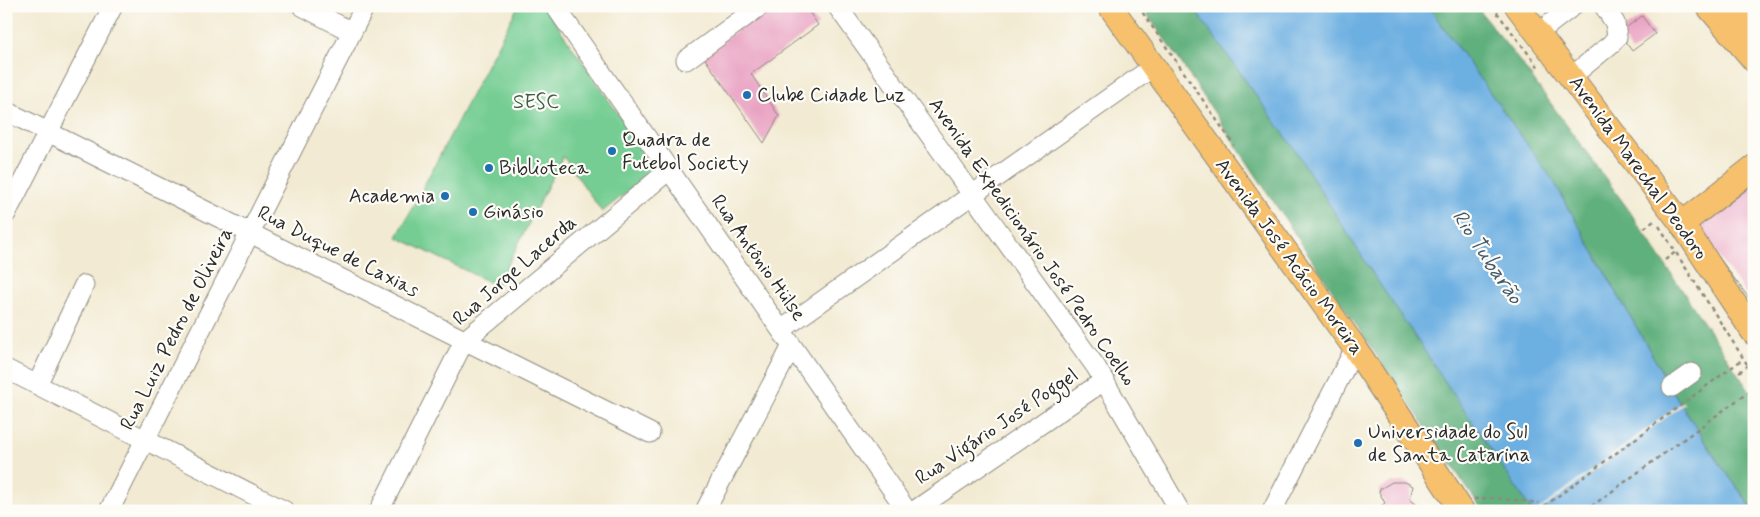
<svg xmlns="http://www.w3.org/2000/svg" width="1760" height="517" font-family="Mynerve,sans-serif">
<rect width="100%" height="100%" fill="#fdfcf7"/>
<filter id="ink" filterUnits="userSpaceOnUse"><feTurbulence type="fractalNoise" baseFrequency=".02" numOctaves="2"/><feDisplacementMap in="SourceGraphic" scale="10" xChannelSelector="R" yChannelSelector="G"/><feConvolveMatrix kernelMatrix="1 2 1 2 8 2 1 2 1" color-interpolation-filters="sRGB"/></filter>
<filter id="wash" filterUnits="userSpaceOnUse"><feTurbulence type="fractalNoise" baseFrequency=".0096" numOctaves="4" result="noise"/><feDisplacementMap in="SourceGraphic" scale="20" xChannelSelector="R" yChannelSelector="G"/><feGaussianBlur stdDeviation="1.12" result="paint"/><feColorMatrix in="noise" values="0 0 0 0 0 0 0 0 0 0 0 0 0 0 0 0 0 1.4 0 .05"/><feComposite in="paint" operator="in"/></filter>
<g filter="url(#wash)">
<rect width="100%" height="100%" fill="#f2ead2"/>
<path fill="#75cd93" stroke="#507c5f" d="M 518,6 L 544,6 L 656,169 L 602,212 L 563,156 L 497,286 L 397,237 Z"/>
<path fill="#60b07d" stroke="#466e54" d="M 1141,6 L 1192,6 L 1294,148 L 1373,274 L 1532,511 L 1483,511 L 1353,321 L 1176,55 Z
M 1428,6 L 1476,6 L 1524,67 L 1628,209 L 1754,398 L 1754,510 L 1715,457 L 1672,390 L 1554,182 Z"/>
<path fill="#6cafe1" stroke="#4c6d86" d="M 1192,6 L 1428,6 L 1554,182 L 1672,390 L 1715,457 L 1754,511 L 1532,511 L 1373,274 L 1294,148 Z"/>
<path fill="#f2ead2" d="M 1683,402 L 1684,404 L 1540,511 L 1537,511 Z"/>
<g id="blocks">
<path fill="#e9a1c2" d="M 769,6 L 805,6 L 818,25 L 751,74 L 779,116 L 764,143 L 703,56 Z
M 1642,16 L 1655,34 L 1632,51 L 1619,33 Z
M 1754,184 L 1754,305 L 1697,228 Z
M 1392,482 L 1405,482 L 1413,486 L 1410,499 L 1423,511 L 1375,511 L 1385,503 L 1379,492 L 1380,489 Z"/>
</g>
</g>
<g filter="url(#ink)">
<use href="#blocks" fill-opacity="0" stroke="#8e8a7e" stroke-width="1"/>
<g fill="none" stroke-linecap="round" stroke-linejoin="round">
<defs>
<path id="minor" d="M 302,6 L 352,32
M 555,6 L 907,511
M 837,6 L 1096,367 L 1180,511
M 1538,33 L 1573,6
M 686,60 L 760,6
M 1571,77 L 1611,44 L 1617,37 L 1615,23 L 1604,6
M 6,111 L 650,433
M 6,214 L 113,6
M 781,330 L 1153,67
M 6,369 L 285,511
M 37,385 L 84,285
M 1672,387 L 1692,373
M 109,511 L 365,6
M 379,511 L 464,341 L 669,170
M 705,511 L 792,346
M 914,511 L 1105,380
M 1272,511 L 1355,348"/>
<path id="major" d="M 1110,6 L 1355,348 L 1462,511
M 1517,6 L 1682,224 L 1754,333
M 1708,6 L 1754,60
M 1733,6 L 1754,31
M 1682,224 L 1754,167"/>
</defs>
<use href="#minor" stroke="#8e8a7e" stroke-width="21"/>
<use href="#major" stroke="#8e8a7e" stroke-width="26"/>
<path stroke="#8e8a7e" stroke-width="2.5" stroke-dasharray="4 4" stroke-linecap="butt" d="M 1138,6 L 1234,145
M 1492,6 L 1540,69
M 1659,226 L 1754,375
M 1644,228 L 1657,219
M 1665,260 L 1677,251
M 1739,372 L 1754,362
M 1474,499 L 1492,498 L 1539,503
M 1538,511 L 1743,359
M 1585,511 L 1754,388"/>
<use href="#minor" stroke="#fff" stroke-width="19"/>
<use href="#major" stroke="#f7c06c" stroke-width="24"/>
</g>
</g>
<g fill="#1f6fb2" stroke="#fdfcf7" stroke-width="2">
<circle cx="747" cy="95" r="5"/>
<circle cx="612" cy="151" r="5"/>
<circle cx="489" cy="168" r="5"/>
<circle cx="445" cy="196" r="5"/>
<circle cx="473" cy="212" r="5"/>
<circle cx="1358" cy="443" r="5"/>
</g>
<g text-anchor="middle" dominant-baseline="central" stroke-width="4.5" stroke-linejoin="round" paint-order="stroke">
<g font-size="20" fill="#2b2b2b" stroke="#fdfcf7" text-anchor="start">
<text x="757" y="95">Clube Cidade Luz</text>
<text x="622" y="140">Quadra de<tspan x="622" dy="23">Futebol Society</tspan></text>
<text x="499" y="168">Biblioteca</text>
<text x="435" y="196" text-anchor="end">Academia</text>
<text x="483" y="212">Ginásio</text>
<text x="1368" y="432">Universidade do Sul<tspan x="1368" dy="23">de Santa Catarina</tspan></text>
</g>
<g font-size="20" fill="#415c4a" stroke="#fdfcf7">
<text x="536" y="102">SESC</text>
</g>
<g font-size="20" fill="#2b2b2b" stroke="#fdfcf7">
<text transform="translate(1638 168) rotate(54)">Avenida Marechal Deodoro</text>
<text transform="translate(1032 242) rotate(55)">Avenida Expedicionário José Pedro Coelho</text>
<text transform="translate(338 252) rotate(27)">Rua Duque de Caxias</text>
<text transform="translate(1289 257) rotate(54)">Avenida José Acácio Moreira</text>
<text transform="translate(758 258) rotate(55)">Rua Antônio Hülse</text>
<text transform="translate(515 271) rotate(-41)">Rua Jorge Lacerda</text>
<text transform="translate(177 329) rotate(-63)">Rua Luiz Pedro de Oliveira</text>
<text transform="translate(997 427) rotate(-34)">Rua Vigário José Poggel</text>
</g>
<g font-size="21" font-style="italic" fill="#42596b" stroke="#fdfcf7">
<text transform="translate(1487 257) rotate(56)">Rio Tubarão</text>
</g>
</g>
<rect width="1760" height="517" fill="none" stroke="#fdfcf7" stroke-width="25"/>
</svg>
